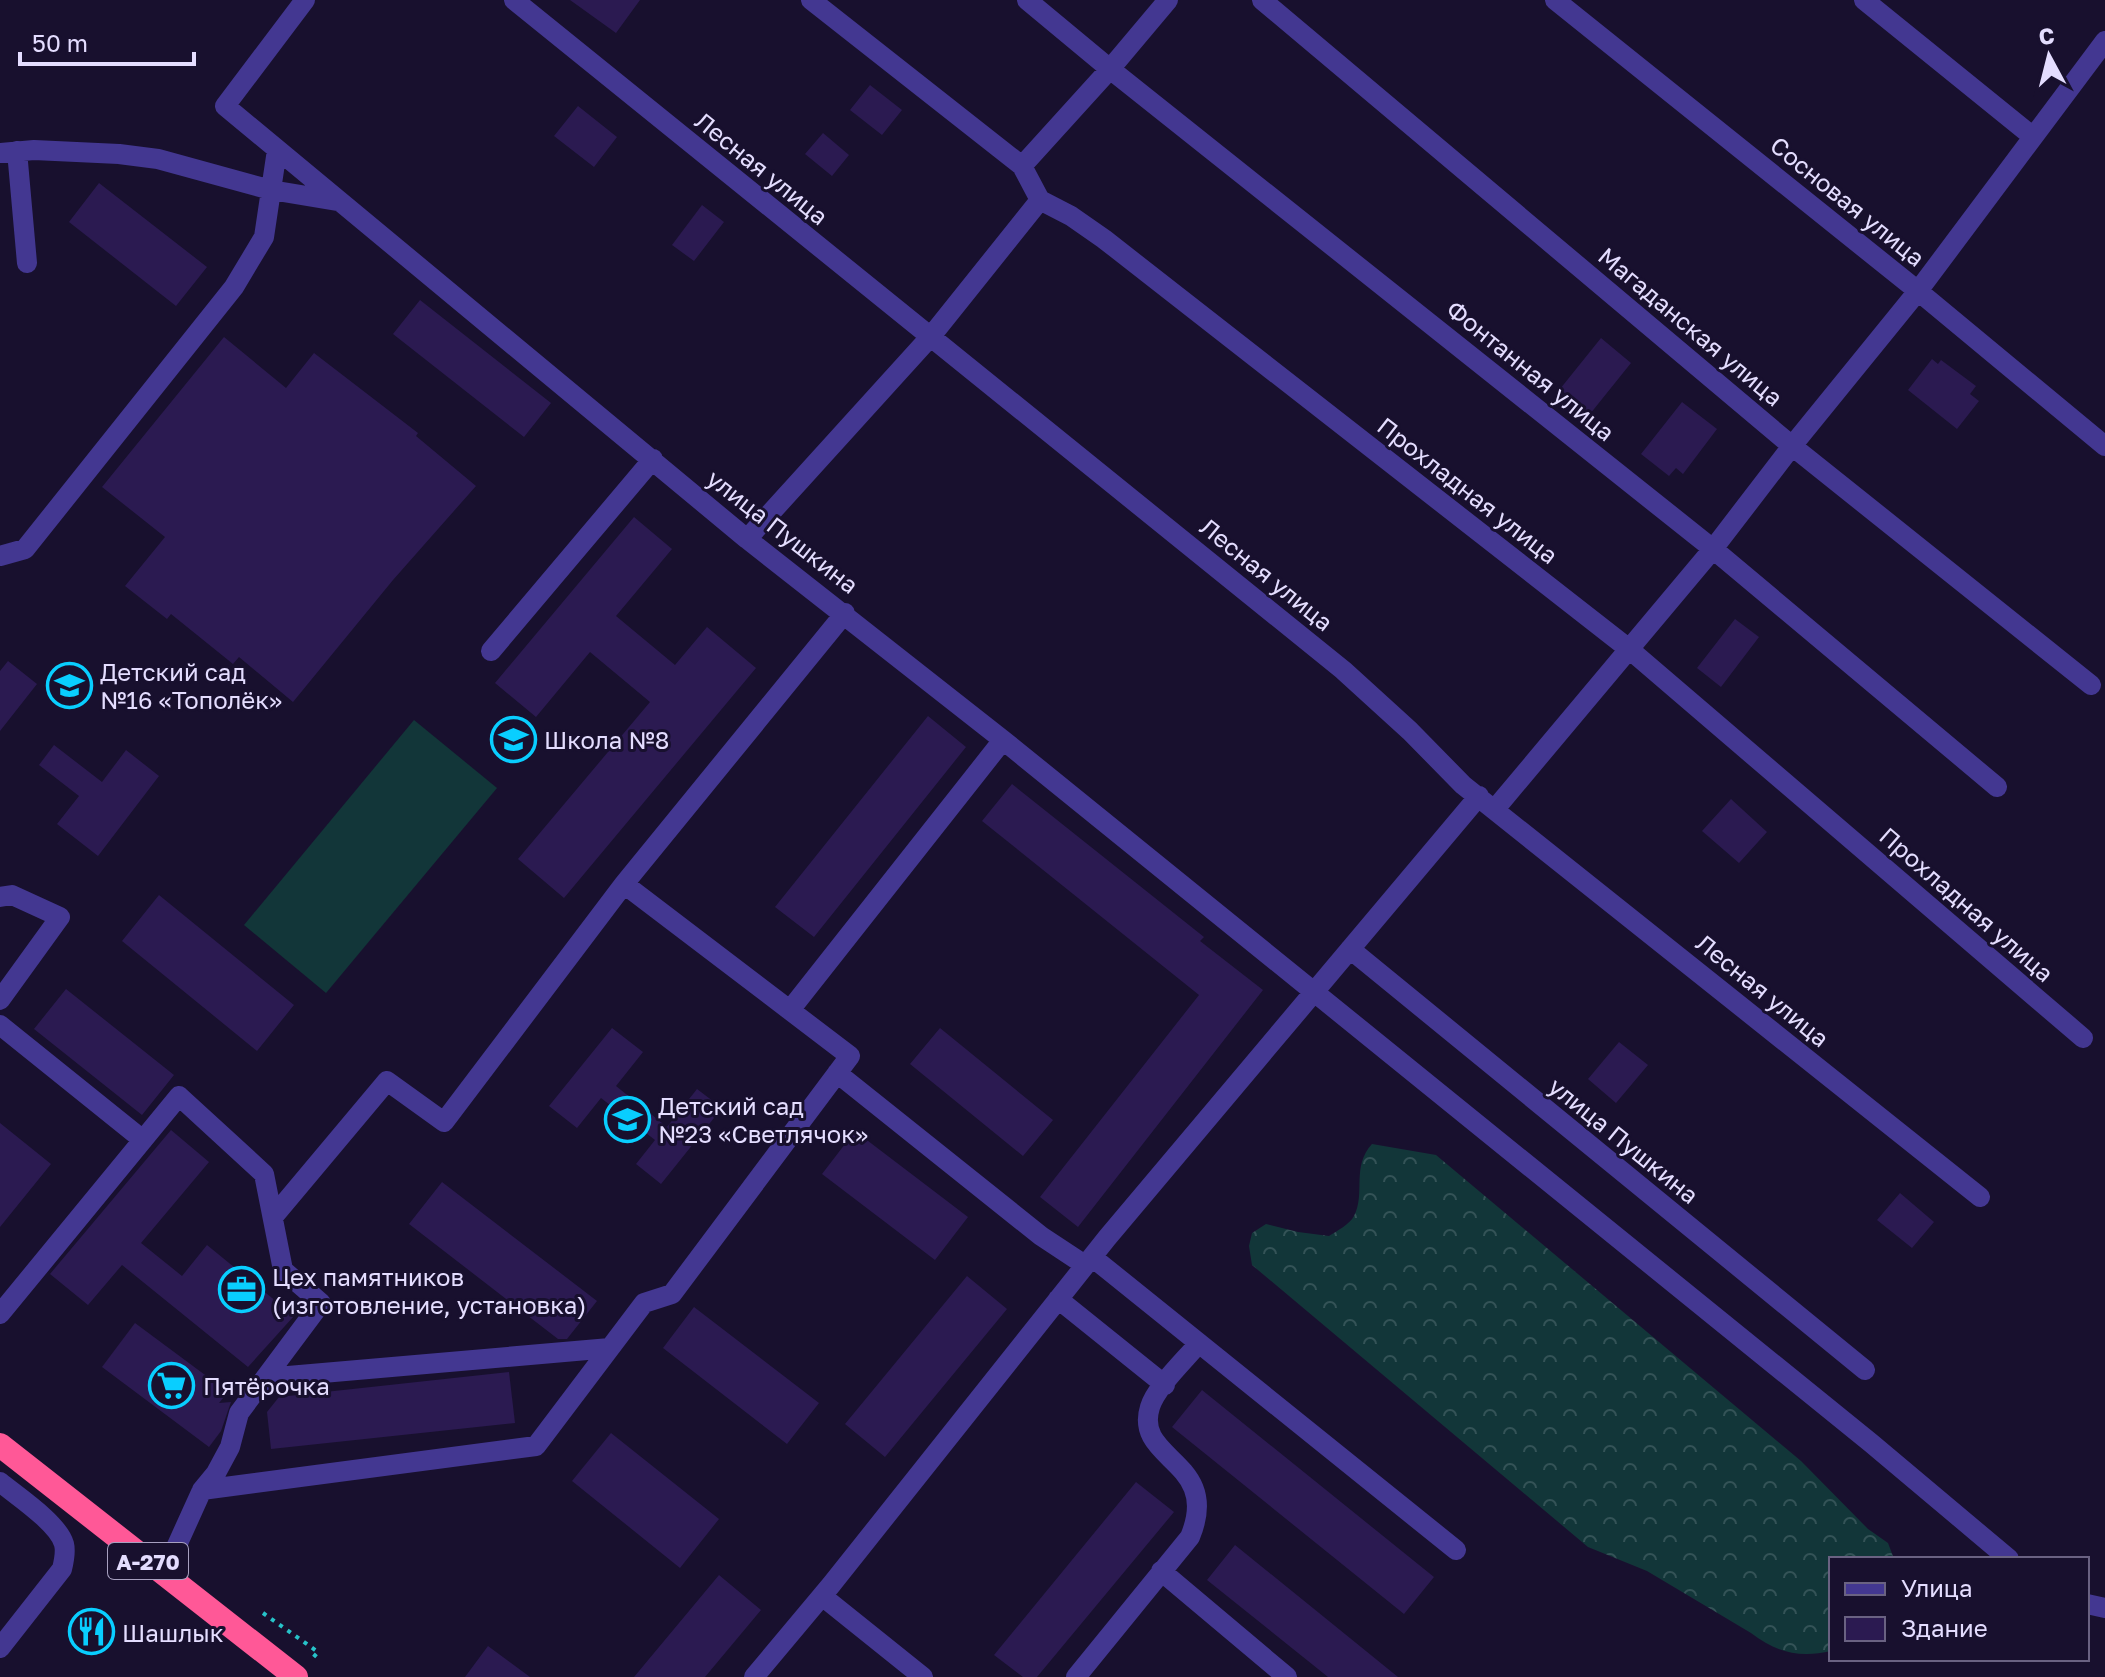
<svg xmlns="http://www.w3.org/2000/svg" width="2105" height="1677" font-family="'Golos Text',sans-serif">
<defs>
<pattern id="forest-crowns" width="20" height="18" patternUnits="userSpaceOnUse" patternTransform="scale(2)"><rect width="20" height="18" fill="#123639"/><path d="M2 6a3 3 0 1 1 6 0M12 15a3 3 0 1 1 6 0" fill="none" stroke="#345357"/></pattern>
</defs>
<rect width="100%" height="100%" fill="#18102e"/>
<path fill="url(#forest-crowns)" d="M 1372,1144 L 1436,1155 L 1801,1461 L 1868,1529 L 1888,1543 L 1894,1559 L 1831,1559 L 1831,1651 C 1800,1658 1777,1653 1751,1633 L 1647,1571 L 1588,1547 L 1252,1265 L 1249,1246 L 1252,1233 L 1266,1224 L 1298,1232 L 1329,1236 C 1337,1231 1350,1224 1354,1216 C 1366,1193 1351,1167 1372,1144 Z"/>
<path fill="#123639" d="M 414,720 L 497,788 L 326,993 L 244,925 Z"/>
<path fill="#2b1a51" d="M 570,0 L 640,0 L 616,33 Z
M 870,85 L 902,110 L 882,135 L 850,110 Z
M 578,106 L 617,137 L 594,167 L 554,136 Z
M 823,133 L 849,155 L 832,176 L 805,154 Z
M 99,183 L 207,267 L 176,306 L 69,222 Z
M 702,205 L 724,222 L 694,261 L 672,245 Z
M 420,300 L 551,403 L 524,437 L 393,334 Z
M 224,337 L 286,388 L 314,353 L 418,433 L 416,436 L 476,486 L 393,580 L 293,702 L 239,657 L 233,664 L 171,614 L 167,619 L 125,586 L 165,537 L 102,487 Z
M 1601,338 L 1631,363 L 1590,414 L 1560,389 Z
M 1932,359 L 1938,364 L 1941,360 L 1976,386 L 1970,394 L 1979,401 L 1957,429 L 1908,390 Z
M 1682,402 L 1717,429 L 1683,474 L 1676,468 L 1669,476 L 1641,454 Z
M 634,517 L 672,549 L 616,616 L 675,665 L 707,627 L 756,668 L 564,898 L 518,859 L 650,702 L 590,652 L 536,717 L 495,683 Z
M 1735,619 L 1759,637 L 1721,687 L 1697,668 Z
M 8,661 L 37,684 L 0,731 L 0,671 Z
M 928,716 L 966,747 L 814,937 L 775,907 Z
M 54,745 L 102,782 L 126,750 L 159,776 L 98,856 L 57,824 L 79,796 L 39,765 Z
M 1012,784 L 1204,937 L 1200,941 L 1263,990 L 1078,1227 L 1040,1197 L 1199,995 L 982,821 Z
M 1731,799 L 1767,832 L 1739,863 L 1702,831 Z
M 159,895 L 294,1005 L 257,1051 L 122,941 Z
M 66,989 L 174,1075 L 142,1115 L 34,1029 Z
M 612,1028 L 643,1052 L 616,1086 L 667,1127 L 697,1089 L 722,1108 L 661,1184 L 636,1164 L 655,1140 L 601,1098 L 577,1128 L 549,1106 Z
M 940,1028 L 1053,1120 L 1023,1156 L 910,1064 Z
M 1619,1042 L 1648,1065 L 1616,1103 L 1588,1079 Z
M 0,1123 L 51,1164 L 0,1227 Z
M 171,1130 L 209,1162 L 141,1243 L 182,1276 L 207,1245 L 294,1316 L 248,1367 L 122,1265 L 88,1305 L 50,1274 Z
M 855,1131 L 968,1217 L 935,1260 L 822,1174 Z
M 442,1182 L 597,1301 L 567,1339 L 558,1339 L 409,1224 Z
M 1900,1193 L 1934,1222 L 1912,1248 L 1877,1220 Z
M 967,1276 L 1007,1309 L 885,1457 L 845,1424 Z
M 694,1307 L 819,1403 L 787,1444 L 663,1348 Z
M 135,1323 L 228,1392 L 219,1403 L 231,1402 L 221,1431 L 209,1447 L 102,1367 Z
M 509,1372 L 515,1423 L 271,1449 L 267,1412 L 279,1397 Z
M 1202,1390 L 1434,1577 L 1404,1614 L 1172,1427 Z
M 611,1433 L 719,1519 L 680,1568 L 572,1481 Z
M 1136,1482 L 1174,1512 L 1037,1677 L 1023,1677 L 994,1655 Z
M 1235,1545 L 1398,1677 L 1328,1677 L 1207,1580 Z
M 719,1575 L 761,1610 L 705,1677 L 634,1677 Z
M 488,1646 L 530,1677 L 465,1677 Z"/>
<g fill="none" stroke-linecap="round" stroke-linejoin="round">
<path stroke="#27c3c9" stroke-width="4" stroke-dasharray="4 6" stroke-linecap="butt" d="M 263,1613 L 318,1652 L 311,1660"/>
<path stroke="#433791" stroke-width="20" d="M 305,0 L 225,106 L 747,539 L 1003,740 L 1871,1443 L 2009,1559
M 514,0 L 1343,670 L 1410,731 L 1463,785 L 1980,1197
M 811,0 L 1022,166 L 1040,200 L 1071,216 L 1104,239 L 1629,649 L 2083,1038
M 1027,0 L 1110,69 L 1713,549 L 1997,787
M 1262,0 L 1792,446 L 2091,685
M 1555,0 L 1918,291 L 2105,446
M 1864,0 L 2032,136
M 17,151 L 27,263
M 0,153 L 34,150 L 119,154 L 158,159 L 271,190 L 337,201
M 1022,166 L 1110,69 L 1168,0
M 747,539 L 932,335 L 1040,200
M 0,556 L 25,549 L 234,287 L 264,237 L 277,150
M 491,651 L 653,459
M 1495,809 L 1713,549 L 1792,446 L 1918,291 L 2105,41
M 624,884 L 845,613
M 0,897 L 12,895 L 60,917 L 0,1000
M 1350,949 L 1865,1370
M 790,1010 L 1003,740
M 0,1025 L 143,1140
M 837,1073 L 1041,1236 L 1085,1265
M 1092,1257 L 1456,1550
M 1058,1299 L 1165,1385
M 0,1314 L 179,1096 L 264,1174 L 283,1270 L 321,1303 L 239,1413 L 230,1447 L 216,1473 L 202,1490 L 164,1574
M 265,1378 L 610,1348
M 0,1482 C 17,1496 58,1523 64,1544 C 66,1552 64,1561 62,1569 L 0,1648
M 202,1490 L 536,1446 L 644,1303 L 672,1294 L 850,1056 L 624,884 L 444,1122 L 387,1081 L 273,1217
M 1161,1571 L 1287,1677
M 822,1596 L 923,1677
M 2087,1604 L 2105,1608
M 754,1677 L 831,1585 L 1107,1238 L 1479,796
M 1076,1677 L 1190,1537 C 1222,1460 1133,1461 1150,1407 C 1156,1387 1185,1360 1199,1343"/>
<path stroke="#ff5897" stroke-width="24" d="M 0,1445 L 296,1677"/>
</g>
<defs>
<symbol id="school-ring" viewBox="-11 -11 22 22"><circle r="9.5" fill="#18102e" stroke="#09ceff" stroke-width="1.5"/><path d="M0-5L7-2L0 1L-7-2ZM-4 1L0 2.5L4 1V4Q0 6-4 4Z" fill="#09ceff"/></symbol>
<symbol id="office-ring" viewBox="-11 -11 22 22"><circle r="9.5" fill="#18102e" stroke="#09ceff" stroke-width="1.5"/><path d="M-6-3h4V-5.5h4V-3h4V5H-6ZM-1-4.5V-3h2v-1.5ZM-6 0V1H6V0Z" fill="#09ceff"/></symbol>
<symbol id="supermarket-ring" viewBox="-11 -11 22 22"><circle r="9.5" fill="#18102e" stroke="#09ceff" stroke-width="1.5"/><path d="M-6-5.5h2.5l.6 2H6L4.5 2H-2.5L-4.4-4H-6ZM-1.5 3.2a1.3 1.3 0 1 0 .1 0ZM3 3.2a1.3 1.3 0 1 0 .1 0Z" fill="#09ceff"/></symbol>
<symbol id="restaurant-ring" viewBox="-11 -11 22 22"><circle r="9.5" fill="#18102e" stroke="#09ceff" stroke-width="1.5"/><path d="M-5-6h1v4h1v-4h1v4h1v-4h1v5L-1.5 .5V6h-2V.5L-5-1ZM5-6V6H3V1.5H1.5Q1.5-4 5-6Z" fill="#09ceff"/></symbol>
</defs>
<g fill-rule="evenodd">
<use href="#school-ring" x="44" y="660" width="51" height="51"/>
<use href="#school-ring" x="488" y="714" width="51" height="51"/>
<use href="#school-ring" x="602" y="1094" width="51" height="51"/>
<use href="#office-ring" x="216" y="1264" width="51" height="51"/>
<use href="#supermarket-ring" x="146" y="1360" width="51" height="51"/>
<use href="#restaurant-ring" x="66" y="1606" width="51" height="51"/>
</g>
<g text-anchor="middle" dominant-baseline="central" stroke-width="6" stroke-linejoin="round" paint-order="stroke">
<rect fill="#18102e" stroke="#a7a0c0" stroke-width="2" x="108" y="1543" width="80" height="36" rx="6"/>
<g font-size="22" font-weight="bold" fill="#e4ddff">
<text x="148" y="1561">А-270</text>
</g>
<g font-size="24" fill="#e4ddff" stroke="#18102e">
<text transform="translate(762 168) rotate(39)">Лесная улица</text>
<text transform="translate(1848 201) rotate(39)">Сосновая улица</text>
<text transform="translate(1691 326) rotate(40)">Магаданская улица</text>
<text transform="translate(1531 370) rotate(39)">Фонтанная улица</text>
<text transform="translate(1468 490) rotate(38)">Прохладная улица</text>
<text transform="translate(783 531) rotate(38)">улица Пушкина</text>
<text transform="translate(1267 574) rotate(39)">Лесная улица</text>
<text transform="translate(1967 904) rotate(41)">Прохладная улица</text>
<text transform="translate(1763 990) rotate(39)">Лесная улица</text>
<text transform="translate(1624 1140) rotate(39)">улица Пушкина</text>
</g>
<g font-size="24" fill="#e4ddff" stroke="#18102e" text-anchor="start">
<text x="100" y="671">Детский сад<tspan x="100" dy="28">№16 «Тополёк»</tspan></text>
<text x="544" y="739">Школа №8</text>
<text x="658" y="1105">Детский сад<tspan x="658" dy="28">№23 «Светлячок»</tspan></text>
<text x="272" y="1276">Цех памятников<tspan x="272" dy="28">(изготовление, установка)</tspan></text>
<text x="203" y="1385">Пятёрочка</text>
<text x="122" y="1632">Шашлык</text>
</g>
</g>
<rect x="1829" y="1557" width="260" height="104" fill="#18102e" stroke="#6a6282" stroke-width="2"/>
<rect x="1845" y="1583" width="40" height="12" fill="#433791" stroke="#6a6282" stroke-width="2"/>
<text x="1901" y="1597" font-size="24" fill="#e4ddff">Улица</text>
<rect x="1845" y="1617" width="40" height="24" fill="#2b1a51" stroke="#6a6282" stroke-width="2"/>
<text x="1901" y="1637" font-size="24" fill="#e4ddff">Здание</text>
<g transform="translate(2049 56) rotate(353)" stroke="#18102e" stroke-width="6" paint-order="stroke">
<path d="M0-6L14 30L0 20L-14 30Z" fill="#e4ddff"/>
<text y="-12" font-size="22" font-weight="bold" text-anchor="middle" fill="#e4ddff">С</text>
</g>
<path d="M20 52v12h174v-12" fill="none" stroke="#e4ddff" stroke-width="4"/>
<text x="32" y="52" font-size="24" fill="#e4ddff" stroke="#18102e" stroke-width="6" paint-order="stroke">50 m</text>
</svg>
